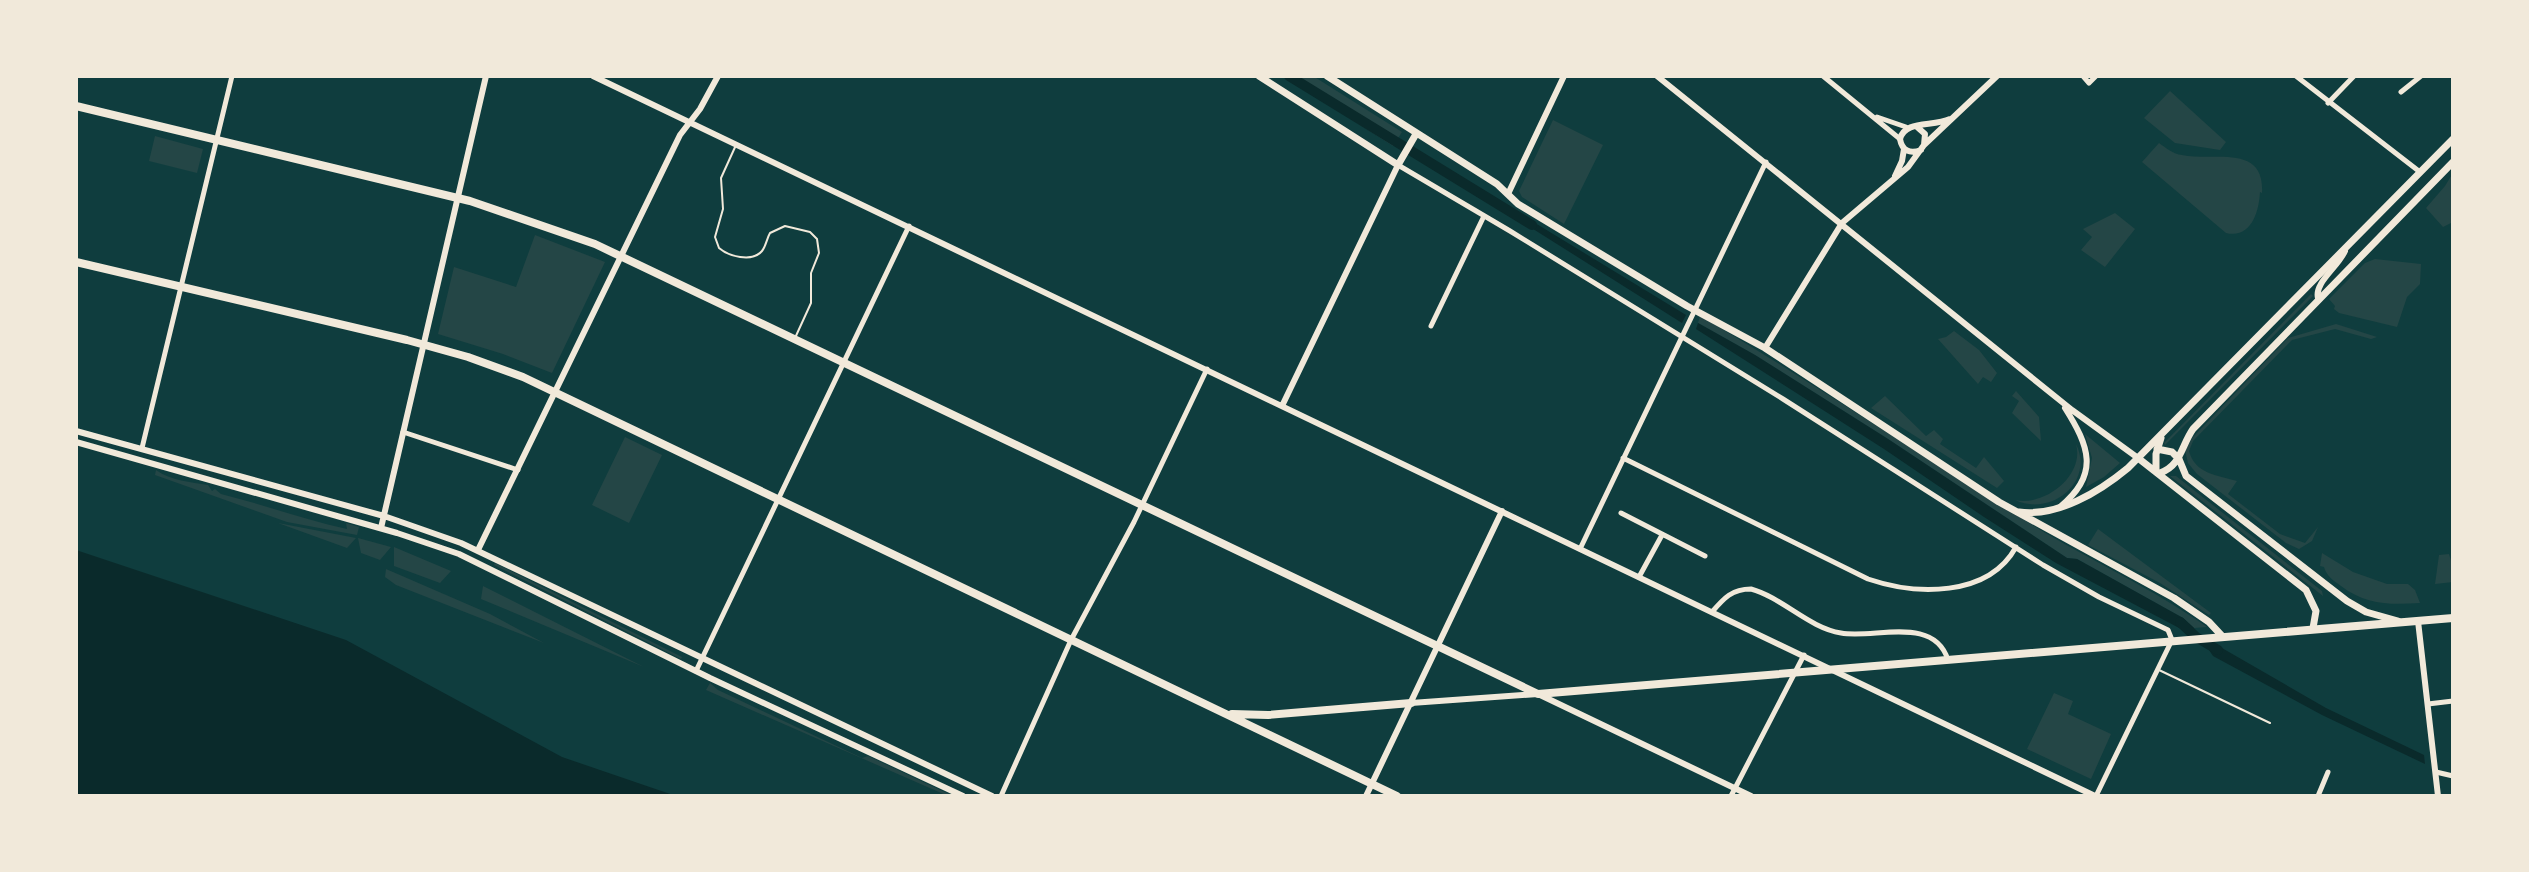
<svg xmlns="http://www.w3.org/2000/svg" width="2529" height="872" font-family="'Work Sans',sans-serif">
<rect width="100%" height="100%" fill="#0f3d3e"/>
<path fill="#244646" d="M 1283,76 L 1313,76 L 1402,132 L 1393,146 Z
M 2170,91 L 2226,142 L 2220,150 L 2175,143 L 2144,118 Z
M 1553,120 L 1603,145 L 1564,224 L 1522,197 L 1519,191 Z
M 155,136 L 203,149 L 197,173 L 149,161 Z
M 2159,143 C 2166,148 2173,154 2182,155 C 2213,162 2265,143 2262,193 L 2260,192 C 2259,212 2251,239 2226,233 L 2142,162 Z
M 2453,173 L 2453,222 L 2443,227 L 2426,208 L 2445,186 Z
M 2115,213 L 2135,229 L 2105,267 L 2081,250 L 2092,237 L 2083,229 Z
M 535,235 L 605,262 L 552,373 L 503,354 L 438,334 L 454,267 L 516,287 Z
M 2375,259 L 2421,264 L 2420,284 L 2407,297 L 2397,327 L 2339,313 L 2334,309 L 2335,306 L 2329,299 L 2365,263 Z
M 2311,294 L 2313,296 L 2165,445 L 2164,443 Z
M 1700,316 C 1814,383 1922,457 2034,526 C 2091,561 2152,588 2207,627 L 2194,628 L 2183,618 L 2077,559 L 2067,558 L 1888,439 L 1755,355 L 1698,323 Z
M 2336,324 L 2377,337 L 2371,339 L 2335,329 L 2292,340 L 2193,441 L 2189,451 C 2195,474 2217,475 2237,481 L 2228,494 L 2280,534 L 2305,543 L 2318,527 L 2312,541 L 2299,549 L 2286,543 L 2197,474 L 2188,463 L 2185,450 L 2193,437 L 2288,338 Z
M 1954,331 L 1979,350 L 1997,373 L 1991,382 L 1983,377 L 1978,384 L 1938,339 L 1946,337 Z
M 2016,391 L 2039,417 L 2041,441 L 2012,413 L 2019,401 L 2012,396 Z
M 1885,396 L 1926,436 L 1934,430 L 1943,439 L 1940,444 L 1976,468 L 1984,457 L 2004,481 L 1997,488 L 1871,408 Z
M 2085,434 L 2120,463 L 2104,477 L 2086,487 L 2092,458 Z
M 625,437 L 662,455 L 629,523 L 592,505 Z
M 2076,444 C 2095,482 2051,517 2015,500 C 2044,507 2085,476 2076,444 Z
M 156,470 C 171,481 191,482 208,485 L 212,491 L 215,489 L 221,494 C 265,505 305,520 347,529 L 346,523 L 359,527 L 357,535 L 287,522 L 155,475 Z
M 2170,476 L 2176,476 L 2322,591 L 2323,596 Z
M 278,523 L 356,538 L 347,548 Z
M 2098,529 L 2211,613 L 2209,615 L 2160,583 L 2088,545 Z
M 358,538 L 391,547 L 380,560 L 361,553 Z
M 394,547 L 451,571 L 440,583 L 394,566 Z
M 2322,553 L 2353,572 L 2387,584 L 2408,584 L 2415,590 L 2420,603 C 2390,605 2366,605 2341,586 C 2333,580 2327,577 2324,567 L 2320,566 Z
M 2449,554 L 2453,567 L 2453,582 L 2435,584 L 2439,555 Z
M 495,563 L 682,657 L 681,659 L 494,565 Z
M 386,569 L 490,614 L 544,643 L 396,585 L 385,577 Z
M 483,586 L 644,667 L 481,599 Z
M 710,683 L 718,690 L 862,758 L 868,756 L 953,796 L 948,796 L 706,690 Z
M 2054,693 L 2073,701 L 2068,714 L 2111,734 L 2091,779 L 2027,749 Z"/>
<path fill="#0a2a2b" d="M 1522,215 L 1686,315 L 1682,323 L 1519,220 Z
M 1698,323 L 1755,355 L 1888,439 L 2067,558 L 2077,559 L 2183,618 L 2194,628 L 2181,629 L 2056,563 L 1984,517 L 1884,449 L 1696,329 Z
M 76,550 L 346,640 L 562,757 L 676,796 L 76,796 Z
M 2215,644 L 2326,708 L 2424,755 L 2425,764 L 2322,715 L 2213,656 L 2209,650 L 2202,645 Z"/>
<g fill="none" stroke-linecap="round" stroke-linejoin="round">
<path stroke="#0a2a2b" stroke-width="10" d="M 1289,76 L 1532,225
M 2180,622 L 2196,637 L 2218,650"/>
<path stroke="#f1e9da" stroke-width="2" d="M 736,145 L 721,178 L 723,209 L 715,237 L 719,248 C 728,256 752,263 762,251 C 766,246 767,238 770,233 L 785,226 L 810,232 L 817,239 L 819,253 L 811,273 L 811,303 L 795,338
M 2159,670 L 2270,723"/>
<path stroke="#f1e9da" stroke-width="5" d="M 1823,76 L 1900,139
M 2083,76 L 2089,83 L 2096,76
M 2296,76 L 2420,172
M 2401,92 L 2421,76
M 2328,103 L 2354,76
M 1877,117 L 1906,127
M 1398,165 L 1510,231 L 1783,399 L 2043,565 L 2099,597 L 2168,630 L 2172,640 L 2096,796
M 1431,326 L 1484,216
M 403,432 L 518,470
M 142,448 L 232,76
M 1623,458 L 1868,579 C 1915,595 1988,598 2016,547
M 1621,513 L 1705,556
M 1580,549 L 1766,162
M 1639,577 L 1662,535
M 1712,612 C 1724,598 1732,589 1751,589 C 1783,598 1809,628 1841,633 C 1875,639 1934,615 1948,660
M 696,671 L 909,226
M 2428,704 L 2453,701
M 2436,772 L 2453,776
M 1001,796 L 1071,640 L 1134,522 L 1207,369
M 1731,796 L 1804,655
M 2318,796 L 2328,772"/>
<path stroke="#f1e9da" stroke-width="6" d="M 593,76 L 2095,796
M 1657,76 L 2072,410 L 2138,458
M 1924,145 L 1997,76
M 1921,150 C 1910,154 1902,151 1900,139 C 1905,120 1932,127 1950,119
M 1895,176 L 1902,161 L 1904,149
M 1508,194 L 1564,76
M 2318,298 C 2314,283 2338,267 2345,251
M 1765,348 L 1842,223 L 1908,167 L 1924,145 L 1925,134 L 1916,126
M 1282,406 L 1398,165
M 76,431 L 384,516 L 461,543 L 992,796
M 76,442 L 397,533 L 459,554 L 710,678 L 963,796
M 2061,506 C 2100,474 2089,446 2065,408
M 381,528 L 486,76
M 478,550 L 680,135 L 700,109 L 718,76
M 2418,621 L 2438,796
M 1411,703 L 1538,694 L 1751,796
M 1366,796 L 1502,511"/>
<path stroke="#f1e9da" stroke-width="7" d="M 1259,76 L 1398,165 L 1416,134
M 1327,76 L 1497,184 L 1518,204 L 1687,306 L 1765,348 L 1999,502 L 2174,598 L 2209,622 L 2222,636
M 2157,449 L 2172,452 L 2179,459
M 2138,458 L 2306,590 L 2316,611 L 2313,628
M 2179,459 L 2186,476 L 2347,601 L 2366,612 L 2398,621
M 2156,471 L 2156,454 L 2161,438
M 2160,473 C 2181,466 2181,446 2193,429 L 2453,162
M 2019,512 C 2058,517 2099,492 2128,468 L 2453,139"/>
<path stroke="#f1e9da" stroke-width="8" d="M 76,106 L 470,201 L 595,244 L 1538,694 L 2453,618
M 76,262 L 407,340 L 468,357 L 523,377 L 1397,796
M 1232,714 L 1268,715 L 1411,703"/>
</g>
<rect width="2529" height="872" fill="none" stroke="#f1e9da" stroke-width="156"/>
</svg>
